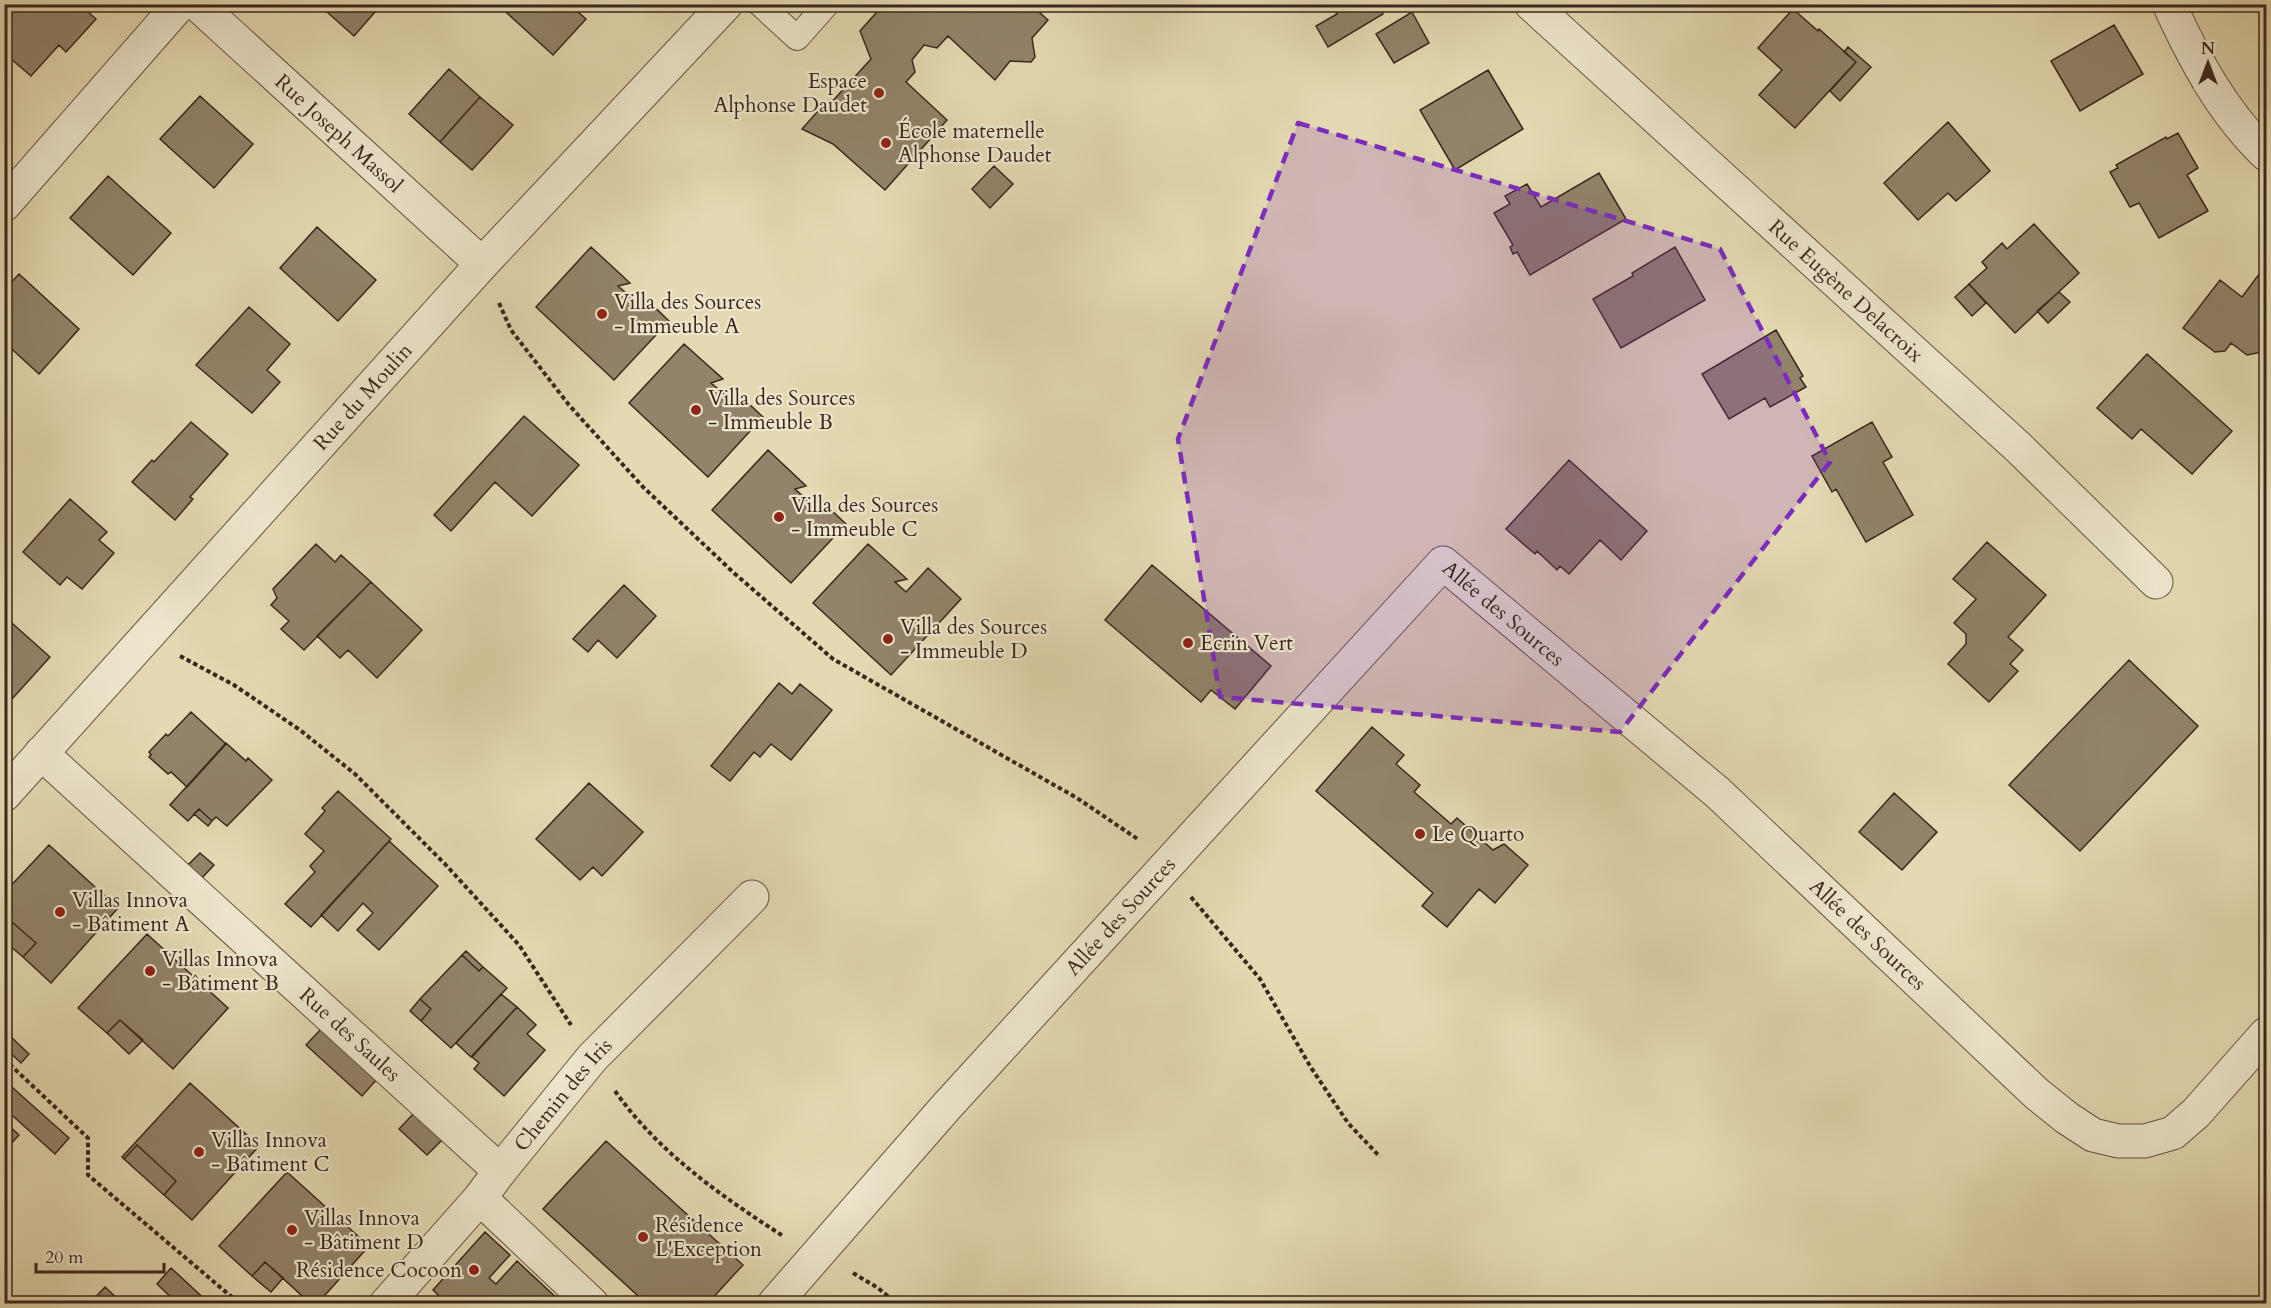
<svg xmlns="http://www.w3.org/2000/svg" width="2271" height="1308" font-family="Cardo,serif">
<rect width="100%" height="100%" fill="#e4d9b2"/>
<filter id="stains"><feTurbulence type="fractalNoise" baseFrequency=".00333" numOctaves="4"/><feColorMatrix values="0 0 0 0 .2 0 0 0 0 .09 0 0 0 0 .02 0 0 0 .5 -.17"/></filter>
<radialGradient id="worn" r=".72"><stop offset=".6" stop-color="#630" stop-opacity="0"/><stop offset="1" stop-color="#630" stop-opacity=".3"/></radialGradient>
<path fill="#92836a" stroke="#3a261d" stroke-width="1.5" d="M 11,4 L 85,4 L 90,10 L 88,12 L 96,19 L 66,52 L 59,45 L 31,76 L 4,53 L 4,11 Z
M 318,4 L 382,4 L 354,36 Z
M 497,4 L 569,4 L 586,19 L 553,55 Z
M 884,4 L 1030,4 L 1048,20 L 1032,38 L 1035,57 L 1031,62 L 1010,61 L 995,80 L 948,36 L 937,48 L 924,45 L 912,60 L 915,72 L 906,82 L 947,120 L 885,190 L 833,144 L 802,129 L 825,103 L 828,106 L 871,59 L 860,31 Z
M 1331,4 L 1378,4 L 1383,14 L 1328,47 L 1316,26 L 1337,14 Z
M 1793,9 L 1818,31 L 1819,29 L 1856,62 L 1795,128 L 1759,95 L 1782,70 L 1758,48 Z
M 1412,12 L 1429,43 L 1394,63 L 1376,34 Z
M 2114,25 L 2143,74 L 2080,111 L 2051,61 Z
M 1848,47 L 1871,67 L 1840,101 L 1830,91 L 1856,62 L 1844,52 Z
M 449,69 L 480,97 L 440,142 L 409,114 Z
M 1488,70 L 1523,129 L 1455,170 L 1420,110 Z
M 200,96 L 253,144 L 214,188 L 160,139 Z
M 480,97 L 513,125 L 472,170 L 440,142 Z
M 1948,122 L 1990,171 L 1956,201 L 1948,193 L 1918,220 L 1884,183 Z
M 2178,133 L 2198,168 L 2187,175 L 2208,211 L 2159,238 L 2139,203 L 2130,207 L 2110,172 L 2118,168 L 2116,165 L 2166,137 L 2167,139 Z
M 994,166 L 1013,184 L 990,208 L 972,189 Z
M 1599,173 L 1626,219 L 1530,275 L 1517,252 L 1513,254 L 1510,247 L 1513,245 L 1494,213 L 1510,204 L 1505,196 L 1527,184 L 1541,207 Z
M 108,176 L 171,233 L 133,275 L 70,218 Z
M 2034,224 L 2079,273 L 2015,333 L 1969,284 L 1987,268 L 1982,262 L 2002,243 L 2007,249 Z
M 317,227 L 376,280 L 338,321 L 280,268 Z
M 591,247 L 630,283 L 618,286 L 638,303 L 638,291 L 669,321 L 614,380 L 536,307 Z
M 1675,247 L 1705,300 L 1621,348 L 1593,299 L 1633,276 L 1632,273 Z
M 2266,265 L 2266,356 L 2262,352 L 2247,355 L 2231,343 L 2225,351 L 2215,352 L 2183,328 L 2220,280 L 2242,297 Z
M 19,274 L 79,329 L 39,374 L 4,342 L 4,290 Z
M 1969,284 L 1986,303 L 1972,316 L 1955,297 Z
M 2059,292 L 2070,302 L 2048,323 L 2037,311 Z
M 249,307 L 290,344 L 267,370 L 280,382 L 252,413 L 196,365 Z
M 1776,330 L 1803,376 L 1800,378 L 1806,387 L 1770,407 L 1765,398 L 1729,419 L 1702,374 Z
M 684,344 L 723,379 L 711,383 L 731,399 L 731,387 L 763,417 L 708,477 L 629,403 Z
M 2147,354 L 2232,431 L 2192,474 L 2141,429 L 2132,439 L 2097,408 Z
M 524,416 L 579,465 L 532,516 L 495,482 L 451,531 L 434,515 Z
M 191,422 L 228,454 L 190,497 L 193,499 L 175,520 L 132,482 L 152,460 L 154,462 Z
M 1872,422 L 1892,457 L 1883,462 L 1913,515 L 1866,542 L 1836,489 L 1832,492 L 1812,456 Z
M 768,450 L 806,486 L 795,489 L 814,506 L 814,494 L 846,524 L 791,583 L 712,510 Z
M 1569,460 L 1647,531 L 1621,560 L 1600,540 L 1569,574 L 1560,566 L 1557,570 L 1537,551 L 1535,554 L 1506,529 Z
M 70,499 L 107,532 L 99,540 L 114,553 L 82,589 L 67,577 L 60,585 L 23,552 Z
M 1987,542 L 2046,595 L 2008,637 L 2023,650 L 2010,664 L 2018,671 L 1989,702 L 1948,664 L 1966,644 L 1966,634 L 1954,623 L 1976,599 L 1953,579 Z
M 316,544 L 335,562 L 341,555 L 371,582 L 304,650 L 281,629 L 289,621 L 271,605 L 277,598 L 273,589 Z
M 868,544 L 907,579 L 895,582 L 906,592 L 928,568 L 961,599 L 891,675 L 813,603 Z
M 1152,565 L 1271,666 L 1235,709 L 1211,690 L 1201,702 L 1105,620 Z
M 371,582 L 422,630 L 377,678 L 348,650 L 340,658 L 317,636 Z
M 624,585 L 656,616 L 617,658 L 598,640 L 588,652 L 573,639 Z
M 4,616 L 50,657 L 12,699 L 4,692 Z
M 2129,660 L 2198,726 L 2080,851 L 2009,785 Z
M 779,683 L 792,694 L 800,684 L 832,710 L 791,760 L 771,744 L 760,757 L 754,752 L 730,781 L 711,766 Z
M 191,712 L 226,744 L 187,787 L 171,772 L 168,774 L 149,757 L 151,755 L 149,752 L 166,734 L 168,736 Z
M 1372,727 L 1404,755 L 1396,764 L 1420,785 L 1414,792 L 1451,824 L 1457,818 L 1493,850 L 1504,844 L 1528,865 L 1495,903 L 1479,889 L 1447,927 L 1422,906 L 1433,893 L 1316,791 Z
M 226,743 L 246,761 L 248,758 L 272,780 L 227,826 L 216,817 L 212,821 L 199,809 L 188,821 L 170,805 Z
M 589,783 L 643,832 L 602,876 L 593,867 L 580,880 L 536,839 Z
M 338,791 L 391,839 L 311,927 L 285,904 L 315,872 L 310,866 L 324,851 L 305,834 L 325,811 L 322,808 Z
M 1894,793 L 1937,832 L 1902,870 L 1859,832 Z
M 199,809 L 212,821 L 208,826 L 194,814 Z
M 389,841 L 438,886 L 379,950 L 357,930 L 373,913 L 363,903 L 338,931 L 321,915 Z
M 49,845 L 118,908 L 51,983 L 23,957 L 36,943 L 4,915 L 4,893 Z
M 200,853 L 214,865 L 201,879 L 187,866 Z
M 4,915 L 36,943 L 23,957 L 4,941 Z
M 147,934 L 228,1008 L 173,1069 L 120,1020 L 107,1033 L 78,1008 Z
M 466,951 L 483,967 L 479,971 L 462,955 Z
M 462,955 L 479,971 L 483,967 L 507,988 L 451,1048 L 421,1021 L 431,1009 L 420,999 Z
M 501,994 L 517,1007 L 471,1057 L 456,1043 Z
M 420,999 L 431,1009 L 421,1021 L 410,1011 Z
M 517,1007 L 536,1025 L 527,1034 L 545,1050 L 504,1096 L 474,1069 L 479,1063 L 472,1057 Z
M 120,1020 L 143,1040 L 129,1054 L 107,1033 Z
M 322,1028 L 378,1078 L 362,1096 L 306,1045 Z
M 9,1035 L 29,1054 L 21,1063 L 4,1047 L 4,1040 Z
M 4,1080 L 69,1138 L 55,1154 L 4,1108 Z
M 190,1083 L 259,1146 L 192,1220 L 164,1195 L 176,1181 L 137,1145 L 124,1159 L 122,1157 Z
M 415,1112 L 444,1138 L 427,1155 L 399,1129 Z
M 4,1121 L 19,1135 L 4,1151 Z
M 606,1141 L 743,1265 L 707,1304 L 647,1304 L 543,1209 Z
M 137,1145 L 176,1181 L 164,1195 L 124,1159 Z
M 287,1172 L 369,1246 L 317,1304 L 311,1304 L 265,1262 L 252,1276 L 219,1246 Z
M 485,1232 L 510,1255 L 489,1278 L 496,1284 L 517,1261 L 563,1304 L 473,1304 L 469,1299 L 466,1304 L 447,1304 L 433,1290 Z
M 265,1262 L 283,1278 L 271,1292 L 252,1276 Z
M 171,1268 L 210,1304 L 178,1304 L 157,1284 Z
M 105,1287 L 123,1304 L 89,1304 Z"/>
<g fill="none" stroke-linecap="round" stroke-linejoin="round">
<defs>
<path id="service" d="M 760,4 L 797,38 L 827,4"/>
<g id="pedestrian">
<path id="s1" d="M 500,1171 L 592,1058 L 752,897"/>
<path d="M 386,1304 L 480,1198"/>
</g>
<g id="minor">
<path id="s2" d="M 197,4 L 482,264"/>
<path id="s3" d="M 1531,4 L 2019,448 L 2156,582"/>
<path d="M 2169,4 C 2194,59 2223,113 2266,154"/>
<path d="M 4,205 L 180,4"/>
<path id="s4" d="M 41,753 L 500,1171 L 480,1198 L 592,1304"/>
<path id="s5" d="M 4,795 L 482,264 L 726,4"/>
<path id="s6" d="M 774,1304 L 947,1106 L 1443,563 L 1717,792 L 2037,1094 L 2067,1118 L 2093,1135 L 2118,1141 L 2145,1141 L 2173,1133 L 2196,1113 L 2266,1034"/>
</g>
</defs>
<use href="#service" stroke="#645342" stroke-width="26"/>
<use href="#pedestrian" stroke="#645342" stroke-width="35"/>
<use href="#minor" stroke="#645342" stroke-width="35"/>
<path stroke="#3a261d" stroke-width="4" stroke-dasharray="4.5 3" stroke-linecap="butt" d="M 499,303 L 511,330 L 569,405 L 643,487 L 734,573 L 833,659 L 1077,798 L 1139,840
M 180,656 L 234,685 L 300,730 L 355,774 L 445,864 L 519,945 L 571,1025
M 1191,897 L 1260,979 L 1310,1066 L 1348,1123 L 1380,1157
M 4,1059 L 88,1138 L 88,1175 L 240,1304
M 615,1091 C 658,1152 721,1196 783,1236
M 853,1273 L 878,1288 L 897,1304"/>
<use href="#service" stroke="#ede6cd" stroke-width="24"/>
<use href="#pedestrian" stroke="#ede6cd" stroke-width="33"/>
<use href="#minor" stroke="#ede6cd" stroke-width="33"/>
</g>
<path fill="#7b2cbf" fill-opacity="0.2" stroke="#7b2cbf" stroke-width="4.5" stroke-dasharray="12 8" stroke-linejoin="round" d="M 1298,123 L 1720,249 L 1830,462 L 1620,732 L 1220,697 L 1178,439 Z"/>
<g fill="#8f2418" stroke="#ede6cd" stroke-width="2">
<circle cx="879" cy="93" r="6"/>
<circle cx="886" cy="143" r="6"/>
<circle cx="602" cy="314" r="6"/>
<circle cx="696" cy="410" r="6"/>
<circle cx="779" cy="517" r="6"/>
<circle cx="888" cy="639" r="6"/>
<circle cx="1188" cy="643" r="6"/>
<circle cx="1420" cy="834" r="6"/>
<circle cx="60" cy="912" r="6"/>
<circle cx="150" cy="971" r="6"/>
<circle cx="199" cy="1152" r="6"/>
<circle cx="292" cy="1230" r="6"/>
<circle cx="643" cy="1237" r="6"/>
<circle cx="474" cy="1270" r="6"/>
</g>
<g text-anchor="middle" dominant-baseline="central" stroke-width="4.5" stroke-linejoin="round" paint-order="stroke">
<g font-size="21" fill="#3a261d" stroke="#ede6cd" text-anchor="start">
<text x="867" y="81" text-anchor="end">Espace<tspan x="867" dy="24">Alphonse Daudet</tspan></text>
<text x="898" y="131">École maternelle<tspan x="898" dy="24">Alphonse Daudet</tspan></text>
<text x="614" y="302">Villa des Sources<tspan x="614" dy="24">- Immeuble A</tspan></text>
<text x="708" y="398">Villa des Sources<tspan x="708" dy="24">- Immeuble B</tspan></text>
<text x="791" y="505">Villa des Sources<tspan x="791" dy="24">- Immeuble C</tspan></text>
<text x="900" y="627">Villa des Sources<tspan x="900" dy="24">- Immeuble D</tspan></text>
<text x="1200" y="643">Ecrin Vert</text>
<text x="1432" y="834">Le Quarto</text>
<text x="72" y="900">Villas Innova<tspan x="72" dy="24">- Bâtiment A</tspan></text>
<text x="162" y="959">Villas Innova<tspan x="162" dy="24">- Bâtiment B</tspan></text>
<text x="211" y="1140">Villas Innova<tspan x="211" dy="24">- Bâtiment C</tspan></text>
<text x="304" y="1218">Villas Innova<tspan x="304" dy="24">- Bâtiment D</tspan></text>
<text x="655" y="1225">Résidence<tspan x="655" dy="24">L'Exception</tspan></text>
<text x="462" y="1270" text-anchor="end">Résidence Cocoon</text>
</g>
<g font-size="21" fill="#3a261d" stroke="#ede6cd">
<text stroke="none"><textPath href="#s2" startOffset="192">Rue Joseph Massol</textPath></text>
<text stroke="none"><textPath href="#s3" startOffset="426">Rue Eugène Delacroix</textPath></text>
<text stroke="none"><textPath href="#s5" startOffset="536">Rue du Moulin</textPath></text>
<text stroke="none"><textPath href="#s6" startOffset="1077">Allée des Sources</textPath></text>
<text stroke="none"><textPath href="#s6" startOffset="520">Allée des Sources</textPath></text>
<text stroke="none"><textPath href="#s6" startOffset="1563">Allée des Sources</textPath></text>
<text stroke="none"><textPath href="#s4" startOffset="418">Rue des Saules</textPath></text>
<text stroke="none"><textPath href="#s1" startOffset="99">Chemin des Iris</textPath></text>
</g>
</g>
<rect width="2271" height="1308" fill="none" stroke="#e4d9b2" stroke-width="24"/>
<rect x="6" y="6" width="2259" height="1296" fill="none" stroke="#3a261d" stroke-width="3"/>
<rect x="12" y="12" width="2247" height="1284" fill="none" stroke="#3a261d" stroke-width="1.5"/>
<g transform="translate(2208 63)" stroke="#ede6cd" stroke-width="4.5" paint-order="stroke">
<path d="M0-4.5L10 22L0 15L-10 22Z" fill="#3a261d"/>
<text y="-9" font-size="16" font-weight="bold" text-anchor="middle" fill="#3a261d">N</text>
</g>
<path d="M36 1263v9h128v-9" fill="none" stroke="#3a261d" stroke-width="3"/>
<text x="45" y="1263" font-size="18" fill="#3a261d" stroke="#ede6cd" stroke-width="4.5" paint-order="stroke">20 m</text>
<rect width="100%" height="100%" filter="url(#stains)"/>
<rect width="100%" height="100%" fill="url(#worn)"/>
</svg>
